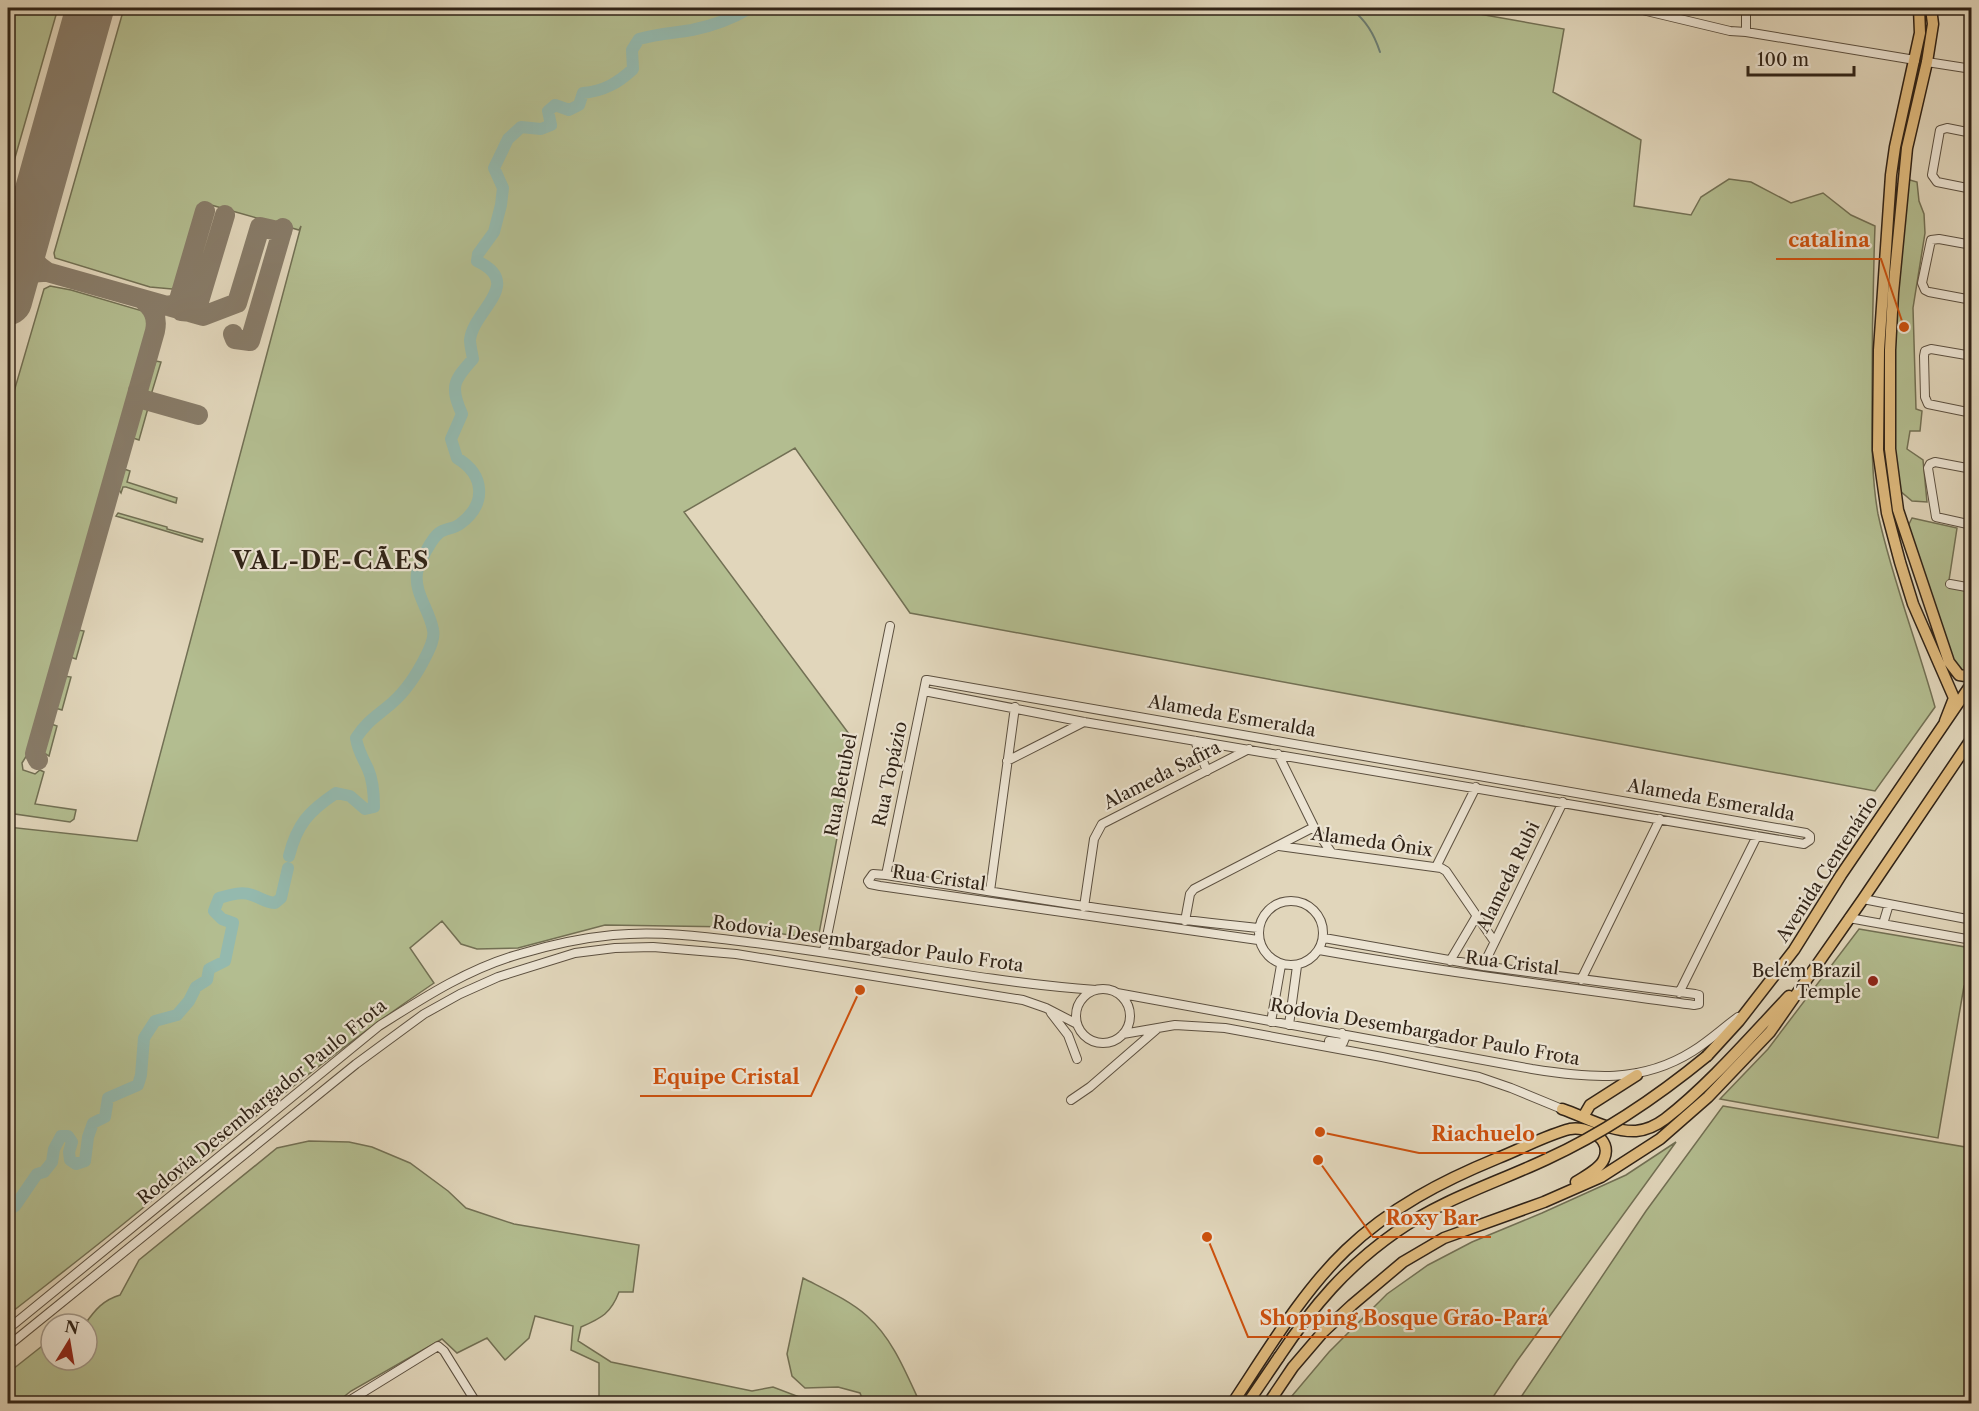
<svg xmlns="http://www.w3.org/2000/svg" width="1979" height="1411" font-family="'Libre Caslon Text',serif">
<rect width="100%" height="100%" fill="#e1d6bb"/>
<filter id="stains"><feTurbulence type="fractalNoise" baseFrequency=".00333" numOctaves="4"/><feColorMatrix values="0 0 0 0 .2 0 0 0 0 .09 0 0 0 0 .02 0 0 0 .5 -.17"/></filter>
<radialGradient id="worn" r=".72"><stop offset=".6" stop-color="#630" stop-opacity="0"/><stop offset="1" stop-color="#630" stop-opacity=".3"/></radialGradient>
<path fill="#b3bd90" stroke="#727054" stroke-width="1.5" d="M 8,8 L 58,8 L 8,182 Z
M 124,8 L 1445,8 L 1564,29 L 1553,92 L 1641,140 L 1634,206 L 1691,215 L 1701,197 L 1729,179 L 1751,182 L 1791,203 L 1823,193 L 1851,215 L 1875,226 C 1873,283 1872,339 1872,395 C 1872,434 1871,475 1878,514 C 1892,579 1917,642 1935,707 L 1875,791 L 910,613 L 795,448 L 684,512 L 855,742 L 818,939 L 734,927 L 605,925 L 518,948 L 477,949 L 461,944 L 442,921 L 410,948 L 434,983 C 324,1057 224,1142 122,1225 C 84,1256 46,1285 8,1315 L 8,827 L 137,841 L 301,226 L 299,230 L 204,203 L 184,271 L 176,286 L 172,289 L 150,287 L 55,258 L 54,253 Z
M 1903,178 L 1917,182 L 1919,201 L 1924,214 L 1925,233 L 1913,308 L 1916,409 L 1922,411 L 1920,431 L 1910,431 L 1907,449 L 1923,460 L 1927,502 L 1912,501 L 1899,490 L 1893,470 L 1890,385 Z
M 50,286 L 71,290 L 146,312 L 150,321 L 27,755 L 22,763 L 23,770 L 35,774 L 40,770 L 44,772 L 35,804 L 76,810 L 74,819 L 70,822 L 8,813 L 8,412 L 44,289 Z
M 156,361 L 161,362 L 151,395 L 145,392 Z
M 141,407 L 148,408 L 139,440 L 133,438 Z
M 124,469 L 130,471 L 127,482 L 177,498 L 176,503 L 126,487 L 123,487 L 121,493 L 118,488 Z
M 118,513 L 167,527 L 167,529 L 203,539 L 202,542 L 116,516 Z
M 1912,518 L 1957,528 L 1948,587 L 1971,592 L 1972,670 L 1969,673 L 1954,669 L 1906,530 Z
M 78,630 L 84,631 L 76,659 L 70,657 L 70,655 Z
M 64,676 L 71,677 L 62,710 L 55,708 Z
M 51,724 L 57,726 L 49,756 L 43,752 Z
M 1859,929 L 1971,948 L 1971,981 L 1964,986 L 1938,1138 L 1720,1099 L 1768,1049 Z
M 1723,1106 L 1971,1148 L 1971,1403 L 1517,1403 L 1646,1211 Z
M 309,1141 L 349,1142 L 372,1147 L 410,1163 L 448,1191 L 466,1208 L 514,1224 L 639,1245 L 633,1292 L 619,1292 C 611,1313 602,1318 581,1327 L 578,1341 L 611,1362 L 752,1391 L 773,1387 L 815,1403 L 602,1403 L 599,1399 L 599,1363 L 571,1350 L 573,1326 L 535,1316 L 529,1338 L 505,1360 L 487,1338 L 457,1353 L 442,1339 L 351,1391 L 336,1403 L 8,1403 L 8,1373 L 51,1339 L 51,1360 L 87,1360 L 87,1324 L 85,1324 C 95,1310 103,1300 120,1295 L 139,1260 L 277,1148 Z
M 1676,1142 L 1517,1361 L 1489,1403 L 1286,1403 L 1329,1352 L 1387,1294 L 1428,1265 L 1472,1242 L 1542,1213 L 1626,1175 Z
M 803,1278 C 824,1289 849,1300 867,1316 C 893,1339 906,1373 920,1403 L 864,1403 L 860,1393 L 838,1387 L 805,1388 L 792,1376 L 787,1354 Z"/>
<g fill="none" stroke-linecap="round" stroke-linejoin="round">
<path stroke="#6c7d72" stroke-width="2" d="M 1350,8 C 1366,20 1374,34 1380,52"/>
<path stroke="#94b9ae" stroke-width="12" d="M 289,856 C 297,824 309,811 336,793 L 350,796 L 365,809 L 374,807 C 374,795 373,780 368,769 C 363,758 358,751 356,738 C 367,721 377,716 392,703 C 407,690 417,674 426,656 C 430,648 435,638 433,630 C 430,611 414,593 417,573 C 418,564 432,538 439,533 C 445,528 454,529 460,524 C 487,504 485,475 457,458 L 451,439 L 462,414 C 450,387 453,381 473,359 C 472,353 470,345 470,340 C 473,310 525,284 477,261 L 478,254 L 494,232 L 501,205 L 503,188 L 494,168 L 508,139 L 521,127 L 541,129 L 551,125 L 548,111 L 555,105 L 569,110 L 579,105 L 583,93 C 604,91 618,83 633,69 L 632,50 L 639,39 C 657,34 674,33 692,30 C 712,26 733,18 750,8
M 8,1210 L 15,1206 L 37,1174 L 44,1172 L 52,1162 L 54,1149 L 61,1136 L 68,1136 L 72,1142 L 69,1152 L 70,1160 L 76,1164 L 85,1161 L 88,1137 L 93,1123 L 105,1117 L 108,1098 L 138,1085 L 141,1075 L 144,1038 L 155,1021 L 177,1015 L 189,1001 L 196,987 L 207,980 L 209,969 L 225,961 L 233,923 L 222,919 L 214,911 L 219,898 C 230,895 241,891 252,895 C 261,898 265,902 275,903 L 281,898 L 288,868"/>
<path stroke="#887c69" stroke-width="20" d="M 25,237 C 28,253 33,263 47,272 L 203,316 L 237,303 L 260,227 L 282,232
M 10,292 C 20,277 28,271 47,272
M 168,306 L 178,303 L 205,211
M 181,311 L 192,312 L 197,308 L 225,215
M 233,334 L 235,339 L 250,341 L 283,228
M 138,390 L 140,397 L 145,400 L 198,415
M 38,760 L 35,754 L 36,750 L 155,331 C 158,317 153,308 142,299"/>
<path stroke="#887c69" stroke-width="48" d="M 8,301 L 90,8"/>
<defs>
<path id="minor" d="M 1634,8 L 1730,31 L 1746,32 L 1915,60
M 1746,32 L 1746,8
M 1927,62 L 1972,69
M 1972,133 L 1947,128 L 1940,130 L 1932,175 L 1937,182 L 1972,189
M 1972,245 L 1939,239 L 1931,240 L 1922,283 L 1925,290 L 1929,292 L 1972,300
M 1972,356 L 1931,349 L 1925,351 L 1924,356 L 1925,397 L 1928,404 L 1972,413
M 1972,469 L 1935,462 L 1930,464 L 1928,468 L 1936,517 L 1972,525
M 1950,584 L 1972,588
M 1195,741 L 1207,771
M 1278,754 L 1314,827 L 1331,852
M 1007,761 L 1084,722
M 1279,846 L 1441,868 L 1446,871 L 1494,941
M 1436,867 L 1476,787
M 886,875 L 926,680 L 927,680 L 1806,833 L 1810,836 L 1810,840 L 1804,844 L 1084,722 L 924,691
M 990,891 L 1015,707
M 1863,899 L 1972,920
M1259 933a32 32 0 1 1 64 0a32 32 0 1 1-64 0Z
M 1084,907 L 1094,839 L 1102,824 L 1249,749
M 1849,918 L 1972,940
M 1185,921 L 1190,894 L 1194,889 L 1314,827
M 1883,924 L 1889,904
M 1258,928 C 1133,916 1010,894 886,875 L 873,874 L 868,881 L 870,884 L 880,886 L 1258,940
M 1319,950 C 1444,972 1569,988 1694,1005 L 1699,1004 L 1699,995 L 1695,994 L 1483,966 L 1324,938
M 824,951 L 890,626
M 1450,961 L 1476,917
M 1483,966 L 1563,802
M 1581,980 L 1660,819
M1076 1016a27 27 0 1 1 54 0a27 27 0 1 1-54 0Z
M 1117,993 L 1532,1069 C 1590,1078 1641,1084 1693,1051 C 1709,1041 1723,1028 1738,1017
M 1679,993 L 1757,836
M 1051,1013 L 1068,1035 L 1077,1059
M 1271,1022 L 1281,965
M 1289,1025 L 1297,966
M 1123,1034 L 1175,1025 L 1225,1028 L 1382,1057 L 1479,1077 L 1511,1088 L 1562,1109
M 1329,1041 L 1343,1043 L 1345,1038 L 1342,1033
M 1071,1100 L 1090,1087 L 1157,1029
M 1972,1121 L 1972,1136
M 8,1329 L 379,1026 C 423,998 469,968 520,954 C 550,945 582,938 613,935 C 663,930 714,938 763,944 C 874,958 984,982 1096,990
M 8,1346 L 356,1064 L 424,1014 L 460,994 L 498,977 L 575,953 L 615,948 L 653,947 L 736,954 L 1023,1000 L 1046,1008 L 1077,1024
M 344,1404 L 438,1346 L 444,1351 L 477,1404"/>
<path id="major" d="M 1919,8 L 1920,33 L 1895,147 L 1891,175 L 1879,350 L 1878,450 L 1887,513 L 1900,562 L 1913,604 L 1954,698 L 1945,721
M 1931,8 L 1933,24 L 1927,62 L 1907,148 L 1893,293 L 1890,350 L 1890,449 L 1898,510 L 1949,662 L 1959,675 L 1972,677
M 1707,1056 L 1739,1021 L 1794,950 L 1841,875 L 1972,683
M 1562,1109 C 1586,1117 1609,1132 1636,1131 C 1646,1130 1657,1125 1665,1119 C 1709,1085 1751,1036 1789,996
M 1583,1117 L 1590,1105 L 1637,1075
M 1232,1404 C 1266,1353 1302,1292 1346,1250 C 1390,1208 1442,1181 1498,1158 C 1521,1149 1546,1135 1570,1129 C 1586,1126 1613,1138 1604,1159 C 1600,1169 1585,1176 1576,1182
M 1247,1404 L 1279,1357
M 1268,1404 L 1293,1367 L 1323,1332 L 1352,1305 L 1403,1262 L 1444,1238 L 1544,1202 L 1601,1177 L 1660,1139 L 1708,1097 L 1770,1032 L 1863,899 L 1972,738"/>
</defs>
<use href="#minor" stroke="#5c5040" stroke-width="10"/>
<use href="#major" stroke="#302317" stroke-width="13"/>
<use href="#minor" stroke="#ece4d3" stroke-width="8"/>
<use href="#major" stroke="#e0bb7e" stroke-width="10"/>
<defs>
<path id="major-bridge" d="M 1279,1357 C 1313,1306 1346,1267 1396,1232 C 1443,1199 1496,1183 1547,1159 C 1606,1132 1657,1097 1707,1056"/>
</defs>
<use href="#major-bridge" stroke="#302317" stroke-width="13" stroke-linecap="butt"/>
<use href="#major-bridge" stroke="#e0bb7e" stroke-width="10"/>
</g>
<circle fill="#8f2418" stroke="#ece4d3" stroke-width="2" cx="1873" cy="981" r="6"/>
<g text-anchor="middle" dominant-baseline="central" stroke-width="4.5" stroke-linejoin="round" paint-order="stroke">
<g font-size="18" fill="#302317" stroke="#ece4d3">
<text transform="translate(1232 716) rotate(10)">Alameda Esmeralda</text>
<text transform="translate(890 774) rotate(-78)">Rua Topázio</text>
<text transform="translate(1162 775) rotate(-27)">Alameda Safira</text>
<text transform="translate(841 785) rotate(-79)">Rua Betubel</text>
<text transform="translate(1711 800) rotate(10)">Alameda Esmeralda</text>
<text transform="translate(1372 842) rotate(8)">Alameda Ônix</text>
<text transform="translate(1827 869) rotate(-57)">Avenida Centenário</text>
<text transform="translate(1508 877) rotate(-64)">Alameda Rubi</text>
<text transform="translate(939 878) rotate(8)">Rua Cristal</text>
<text transform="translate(868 944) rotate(8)">Rodovia Desembargador Paulo Frota</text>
<text transform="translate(1512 963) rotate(7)">Rua Cristal</text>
<text transform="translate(1425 1032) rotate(10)">Rodovia Desembargador Paulo Frota</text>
<text transform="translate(262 1102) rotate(-39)">Rodovia Desembargador Paulo Frota</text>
</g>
<g font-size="18" fill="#302317" stroke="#ece4d3" text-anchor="end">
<text x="1861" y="971">Belém Brazil<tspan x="1861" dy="21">Temple</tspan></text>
</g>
<g font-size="24" font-weight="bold" letter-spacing="1.5" fill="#302317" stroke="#ece4d3">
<text x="331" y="560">VAL-DE-CÃES</text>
</g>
</g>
<path fill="none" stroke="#cc510e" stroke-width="2" d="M1904 327L1881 259H1776M860 990L811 1096H640M1320 1132L1419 1153H1546M1318 1160L1373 1237H1491M1207 1237L1248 1337H1561"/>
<g fill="#cc510e" stroke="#ece4d3" stroke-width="2">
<circle cx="1904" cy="327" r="6"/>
<circle cx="860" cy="990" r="6"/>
<circle cx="1320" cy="1132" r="6"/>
<circle cx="1318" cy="1160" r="6"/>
<circle cx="1207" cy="1237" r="6"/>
</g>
<g font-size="20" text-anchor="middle" font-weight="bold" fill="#cc510e" stroke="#ece4d3" stroke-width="4.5" stroke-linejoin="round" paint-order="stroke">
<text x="1829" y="247">catalina</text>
<text x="726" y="1084">Equipe Cristal</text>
<text x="1483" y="1141">Riachuelo</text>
<text x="1432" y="1225">Roxy Bar</text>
<text x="1404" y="1325">Shopping Bosque Grão-Pará</text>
</g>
<rect width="1979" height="1411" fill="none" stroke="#e1d6bb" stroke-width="30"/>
<rect x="9" y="9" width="1961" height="1393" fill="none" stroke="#302317" stroke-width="3"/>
<rect x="15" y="15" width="1949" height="1381" fill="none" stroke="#302317" stroke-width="1.5"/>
<g transform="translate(69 1342) rotate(11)"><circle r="28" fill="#ece4d3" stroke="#a19788" stroke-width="1.5"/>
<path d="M0-4.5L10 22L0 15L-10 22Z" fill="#8f2418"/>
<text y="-9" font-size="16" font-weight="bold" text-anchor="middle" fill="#302317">N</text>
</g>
<path d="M1748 66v9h106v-9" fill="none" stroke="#302317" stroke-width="3"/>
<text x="1757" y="66" font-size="18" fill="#302317" stroke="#ece4d3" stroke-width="4.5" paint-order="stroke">100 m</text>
<rect width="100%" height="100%" filter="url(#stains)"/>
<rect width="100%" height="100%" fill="url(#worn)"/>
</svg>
